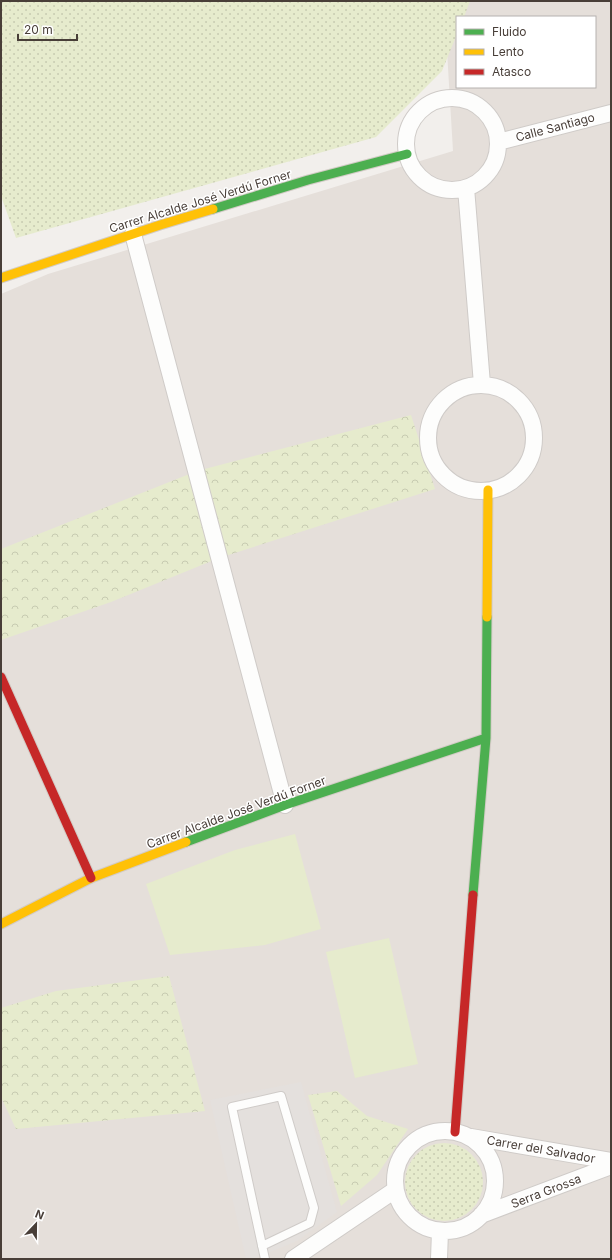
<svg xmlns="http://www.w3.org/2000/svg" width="612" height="1260" font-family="Inter,sans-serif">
<defs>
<pattern id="grass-dots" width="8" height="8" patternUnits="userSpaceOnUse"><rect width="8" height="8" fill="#e6ebcd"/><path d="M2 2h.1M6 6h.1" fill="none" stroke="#c7cbb1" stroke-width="1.8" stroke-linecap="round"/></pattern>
<pattern id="forest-crowns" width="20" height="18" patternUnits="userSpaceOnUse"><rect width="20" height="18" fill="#e6ebcd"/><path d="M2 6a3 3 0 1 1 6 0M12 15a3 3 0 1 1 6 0" fill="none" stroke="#c7cbb1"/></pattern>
</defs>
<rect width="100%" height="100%" fill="#f2efec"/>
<path fill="#e5dfda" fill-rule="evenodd" d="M 444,1 L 611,1 L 611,1259 L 1,1259 L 1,294 L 48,274 L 453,151 ZM 457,17 L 595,17 L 595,87 L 457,87 Z"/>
<path fill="url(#grass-dots)" d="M 1,1 L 470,1 L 464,17 L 457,17 L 457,34 L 442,71 L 376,137 L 16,238 L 1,196 Z
M405 1182a39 39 0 1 1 78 0a39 39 0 1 1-78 0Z"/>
<path fill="url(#forest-crowns)" d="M 411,415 L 435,489 L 219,558 L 111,602 L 1,640 L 1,549 L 197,471 Z
M 169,976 L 205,1111 L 16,1129 L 1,1097 L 1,1008 L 56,991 Z
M 337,1091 L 367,1116 L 408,1129 L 377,1175 L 341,1206 L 308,1095 Z"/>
<path fill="#e6ebcd" d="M 295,834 L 321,929 L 265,945 L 170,955 L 146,884 L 235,850 Z
M 389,938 L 418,1064 L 355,1078 L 326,952 Z"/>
<path fill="#e4e0dd" d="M 301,1082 L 337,1212 L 297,1241 L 252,1259 L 246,1259 L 210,1100 Z"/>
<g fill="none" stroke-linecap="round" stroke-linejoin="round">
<defs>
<path id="lane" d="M 262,1246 L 310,1223 L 314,1208 L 281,1096 L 232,1107 L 265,1259"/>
<path id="street" d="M406 144a46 46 0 1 1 92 0a46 46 0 1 1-92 0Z
M 498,142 L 611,113
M 466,188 L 482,384
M 133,234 L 285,805
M428 438a53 53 0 1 1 106 0a53 53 0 1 1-106 0Z
M395 1181a50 50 0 1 1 100 0a50 50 0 1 1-100 0Z
M 471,1137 L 611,1161
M 481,1215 L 611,1166
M 293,1259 L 395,1190
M 439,1259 L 440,1231"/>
<path id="fast" d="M 213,209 L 308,180 L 407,154
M 186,842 L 285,805 L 486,738
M 473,895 L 486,738 L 487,617"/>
<path id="slow" d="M 1,278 L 160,225 L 213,209
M 487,617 L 488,490
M 1,924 L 91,878 L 186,842"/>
<path id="jam" d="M 1,677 L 91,878
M 455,1132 L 473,895"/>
</defs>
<use href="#lane" stroke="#cfcbc8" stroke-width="10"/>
<use href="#street" stroke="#cfcbc8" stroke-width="18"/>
<use href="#fast" stroke="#d2cbc5" stroke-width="11"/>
<use href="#slow" stroke="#d2cbc5" stroke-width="11"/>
<use href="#jam" stroke="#d2cbc5" stroke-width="11"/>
<use href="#lane" stroke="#fdfdfc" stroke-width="8"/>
<use href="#street" stroke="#fdfdfc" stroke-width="16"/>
<use href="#fast" stroke="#4caf50" stroke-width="9"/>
<use href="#slow" stroke="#ffc107" stroke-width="9"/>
<use href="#jam" stroke="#c62828" stroke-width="9"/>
</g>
<g text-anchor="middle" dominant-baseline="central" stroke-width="3" stroke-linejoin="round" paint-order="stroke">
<g font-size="12" fill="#483e38" stroke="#fff">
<text transform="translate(555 127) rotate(-15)">Calle Santiago</text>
<text transform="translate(200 201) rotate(-17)">Carrer Alcalde José Verdú Forner</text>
<text transform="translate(236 812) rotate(-20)">Carrer Alcalde José Verdú Forner</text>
<text transform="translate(541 1149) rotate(10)">Carrer del Salvador</text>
<text transform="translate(546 1191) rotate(-21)">Serra Grossa</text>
</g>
</g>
<rect width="612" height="1260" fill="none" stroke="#483e38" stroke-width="4"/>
<rect x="456" y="16" width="140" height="72" fill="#ffffff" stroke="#b6b2af"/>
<rect x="464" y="29" width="20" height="6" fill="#4caf50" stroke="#b6b2af"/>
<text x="492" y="36" font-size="12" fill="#483e38">Fluido</text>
<rect x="464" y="49" width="20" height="6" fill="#ffc107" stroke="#b6b2af"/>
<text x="492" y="56" font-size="12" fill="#483e38">Lento</text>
<rect x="464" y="69" width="20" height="6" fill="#c62828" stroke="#b6b2af"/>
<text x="492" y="76" font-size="12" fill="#483e38">Atasco</text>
<g transform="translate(36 1224) rotate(22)" stroke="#ffffff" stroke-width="3" paint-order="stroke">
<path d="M0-3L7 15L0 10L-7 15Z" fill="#483e38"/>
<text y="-6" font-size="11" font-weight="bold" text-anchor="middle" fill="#483e38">N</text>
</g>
<path d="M18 34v6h59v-6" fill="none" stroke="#483e38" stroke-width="2"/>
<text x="24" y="34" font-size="12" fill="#483e38" stroke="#ffffff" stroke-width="3" paint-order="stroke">20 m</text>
</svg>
